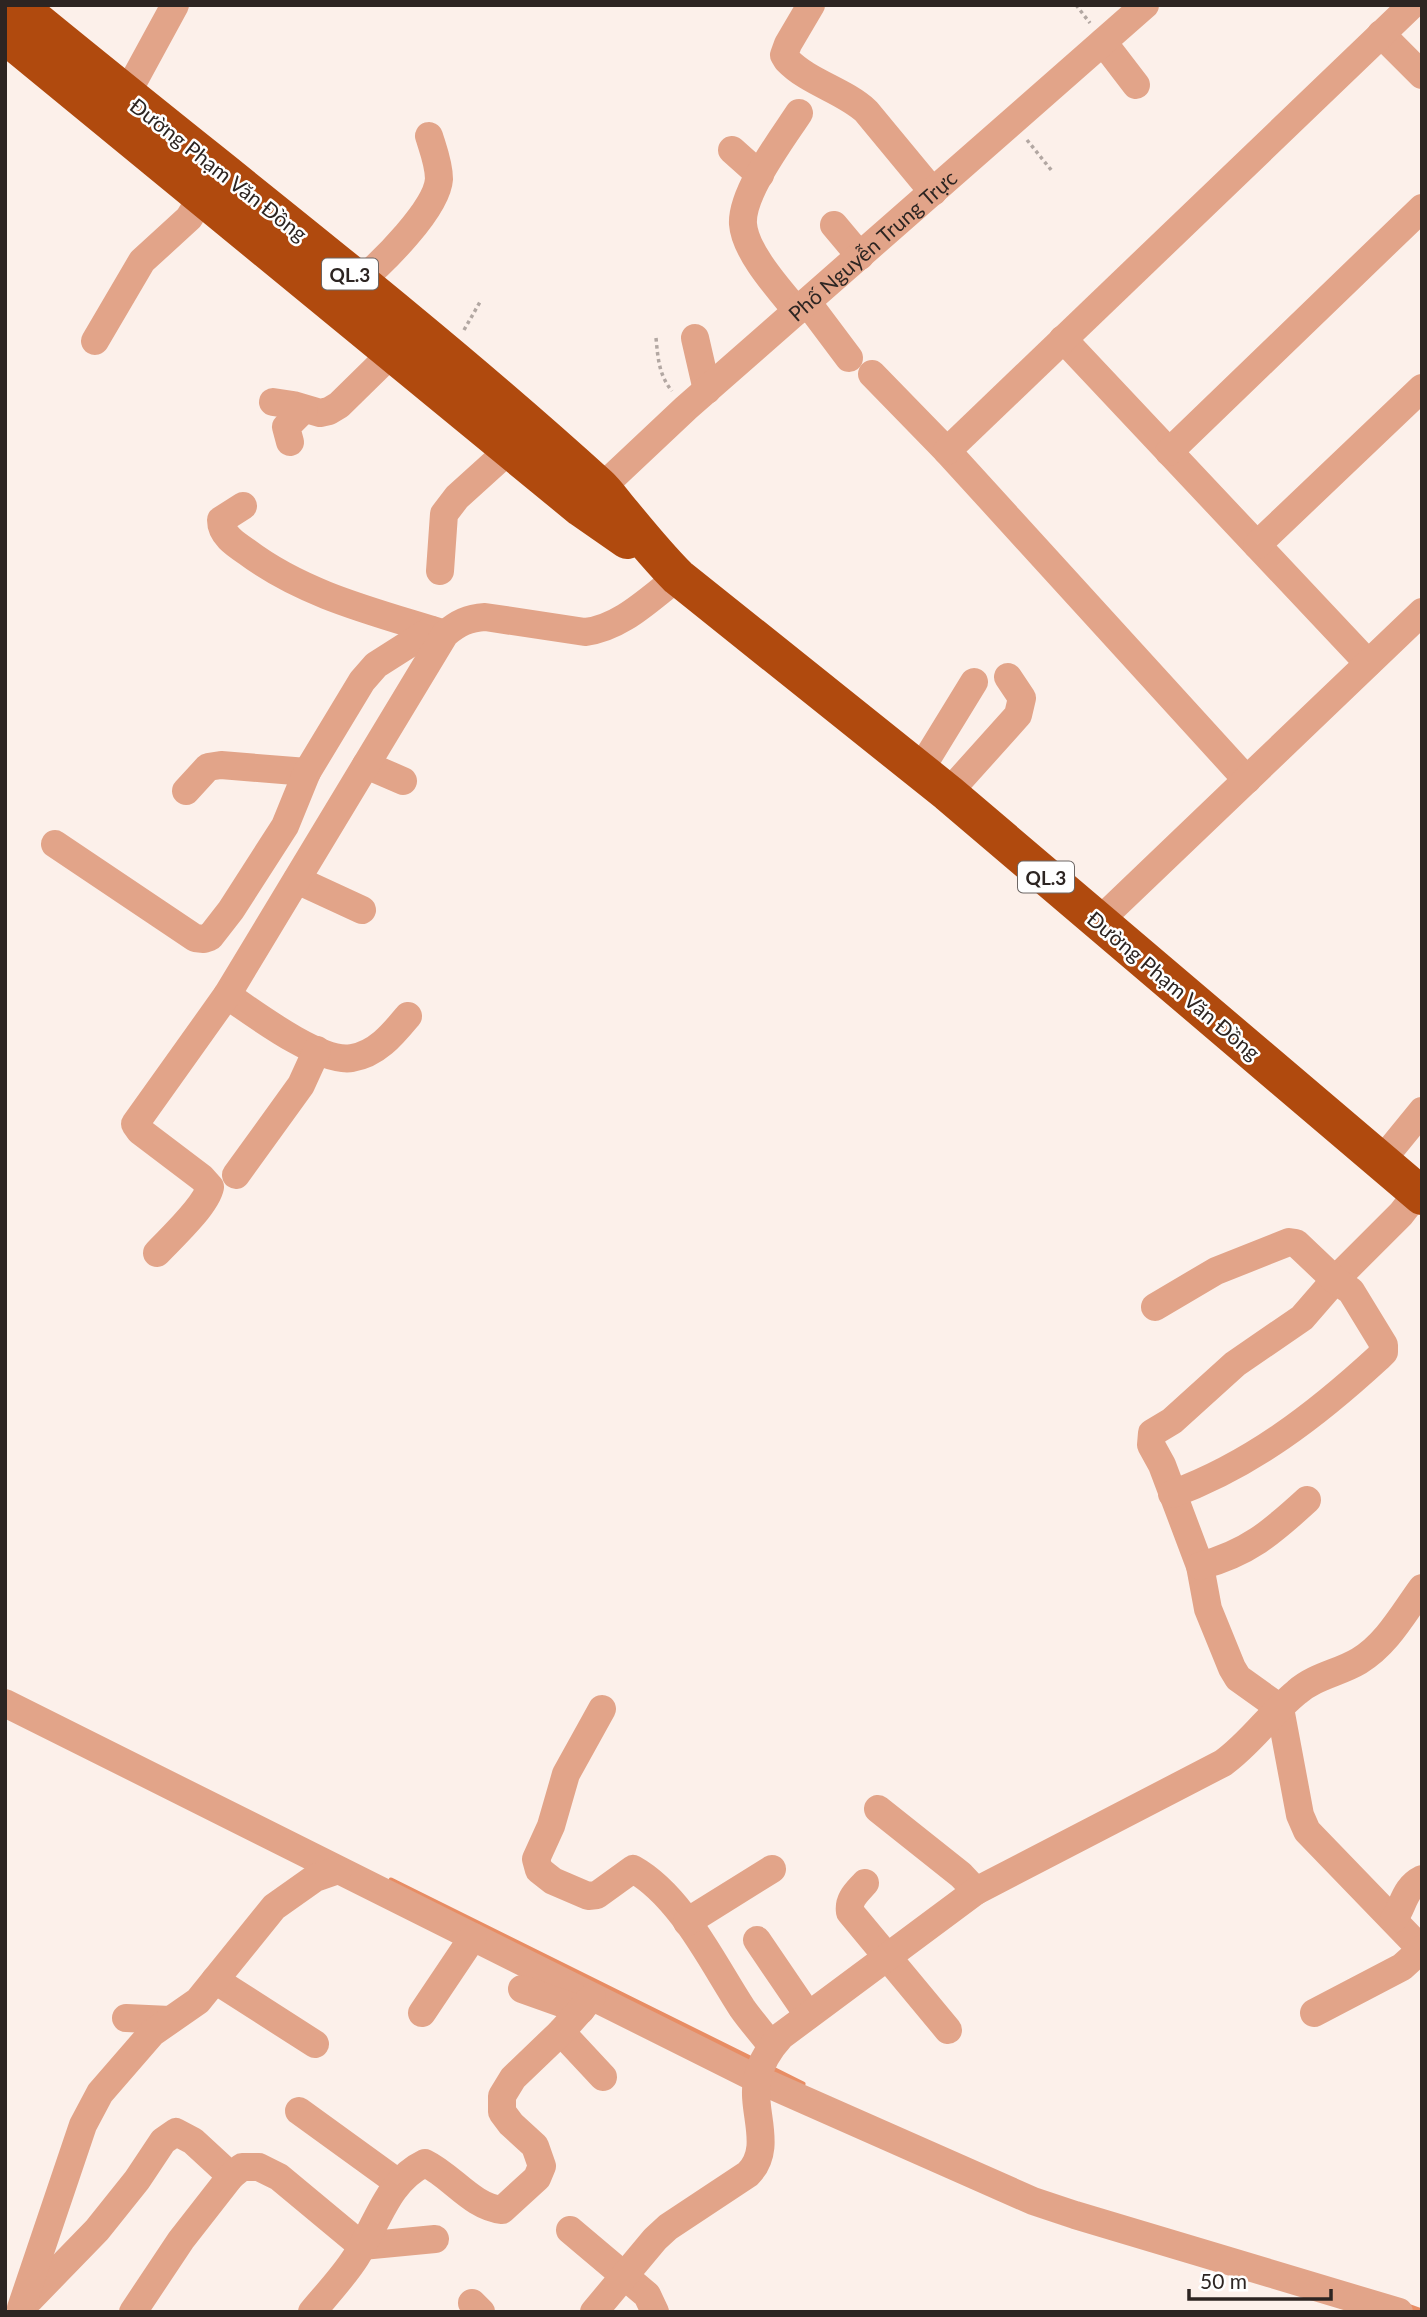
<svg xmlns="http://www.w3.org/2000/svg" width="1427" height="2317" font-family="Lato,sans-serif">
<rect width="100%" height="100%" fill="#fcf0ea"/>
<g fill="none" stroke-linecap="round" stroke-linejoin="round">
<path stroke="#e88d64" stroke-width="5" d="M 391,1880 L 756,2061
M 771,2068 L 803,2084
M 1408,2306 L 1422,2311"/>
<path stroke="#b2a7a2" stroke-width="3.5" stroke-dasharray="3.5 3.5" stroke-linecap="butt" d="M 1076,5 L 1090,23
M 1027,140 L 1052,171
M 464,330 L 480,302
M 656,338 C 658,359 659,375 672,391"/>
<g stroke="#e2a489" stroke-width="28">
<path d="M 811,5 L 788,44 L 784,55 L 787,60 C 809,83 843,90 866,111 L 933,192"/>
<path d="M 1381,34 L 1422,75"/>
<path d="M 1103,42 L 1136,85"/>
<path d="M 126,95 L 175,5"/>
<path d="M 732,150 L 760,175"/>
<path d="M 834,225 L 860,256"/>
<path d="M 359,282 C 382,263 437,209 439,179 C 439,164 433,149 429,136"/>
<path d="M 807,302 L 849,358"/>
<path d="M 797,311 C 779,289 745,252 743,224 C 741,193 782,139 799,113"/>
<path d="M 695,338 L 707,390"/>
<path d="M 1063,339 L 1368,663"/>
<path d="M 95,341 L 142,261 L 189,218 L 212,181"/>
<path d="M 872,374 L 947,451 L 1247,780"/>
<path d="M 273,402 L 293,405 L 320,413 L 329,411 L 339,405 L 392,353"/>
<path d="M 290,442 L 286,427 L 304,409"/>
<path d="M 947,451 L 1412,5"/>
<path d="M 1169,452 L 1422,208"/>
<path id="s1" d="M 601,488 L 686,408 L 1145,5"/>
<path d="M 243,506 L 221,520 C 221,535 235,544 247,552 C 304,595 375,612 442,633"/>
<path d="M 1257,545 L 1422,388"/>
<path d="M 440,571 L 444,514 L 457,497 L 509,450"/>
<path d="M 366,765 L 403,781"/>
<path d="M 920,770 L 974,682"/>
<path d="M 186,791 L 208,767 L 221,765 L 307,772"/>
<path d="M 948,793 L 1018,715 L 1022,698 L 1008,677"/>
<path d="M 55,844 L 195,938 L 204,939 L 210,937 L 231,910 L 285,826 L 307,772 L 362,681 L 376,665 L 431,630"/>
<path d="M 297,880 L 362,910"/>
<path d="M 1098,922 L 1422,612"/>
<path d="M 227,995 C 253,1013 321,1064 352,1058 C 377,1054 393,1034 408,1016"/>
<path d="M 1382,1160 L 1422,1111"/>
<path d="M 236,1175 L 301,1085 L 317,1050"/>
<path d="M 1418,1192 L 1401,1214 L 1335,1280 L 1302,1318 L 1235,1364 L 1172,1421 L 1152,1433 L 1151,1445 L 1162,1465 L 1200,1566 L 1208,1609 L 1232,1668 L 1238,1678 L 1280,1708 L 1300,1815 L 1307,1831 L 1422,1950"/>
<path d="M 157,1253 C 171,1238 206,1206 210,1187 L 202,1178 L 140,1131 L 135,1124 L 227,995 L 445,634 C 458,623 468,618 485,617 L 585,632 C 621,628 650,598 678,577"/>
<path d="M 1155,1307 L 1216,1271 L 1289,1242 L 1296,1243 L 1335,1280 L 1351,1291 L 1384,1345 L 1384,1352 L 1378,1358 C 1316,1415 1251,1465 1172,1494"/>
<path d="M 1200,1566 C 1248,1553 1271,1533 1307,1500"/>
<path d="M 5,1703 L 757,2079 L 1033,2201 L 1075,2215 L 1399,2312"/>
<path d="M 602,1709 L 566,1774 L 551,1826 L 536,1859 L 539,1870 L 553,1881 L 588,1896 L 597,1895 L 633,1869 C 681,1896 712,1962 742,2008 C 751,2021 762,2033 772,2046"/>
<path d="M 878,1809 L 961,1875 L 976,1891"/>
<path d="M 865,1883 C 857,1892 848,1899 850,1912 L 948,2030"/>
<path d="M 1394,1919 C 1404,1905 1404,1888 1422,1879"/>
<path d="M 687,1922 L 772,1869"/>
<path d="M 757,1940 L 808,2015"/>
<path d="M 215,1980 L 315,2044"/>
<path d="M 522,1989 L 581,2010"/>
<path d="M 422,2013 L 473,1937"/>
<path d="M 1314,2013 L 1402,1967 L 1422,1949"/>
<path d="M 126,2018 L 170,2020"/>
<path d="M 561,2032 L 603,2077"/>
<path d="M 299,2111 L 397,2182"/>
<path d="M 570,2230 L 647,2295 L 655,2312"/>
<path d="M 30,2299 L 97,2230 L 137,2180 L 163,2141 L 176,2132 L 193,2141 L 231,2176"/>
<path d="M 472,2303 L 481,2312"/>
<path d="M 21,2308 L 83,2125 L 100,2093 L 152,2033 L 198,2001 L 274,1907 L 315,1878 L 338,1870"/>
<path d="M 133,2312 L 181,2240 L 231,2176 L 242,2167 L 259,2167 L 279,2177 L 362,2246 L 435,2239"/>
<path d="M 312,2312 C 327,2294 344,2276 356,2257 C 378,2223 387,2181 425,2163 C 452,2176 472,2207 502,2210 L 537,2178 L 542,2166 L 535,2146 L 511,2124 L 502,2112 L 502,2096 L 513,2078 L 561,2032 L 592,1997"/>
<path d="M 594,2312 L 655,2239 L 668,2227 L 748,2174 C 774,2148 751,2112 757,2080 C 760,2064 770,2048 781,2036 L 976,1891 L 1223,1763 C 1251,1743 1270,1714 1297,1692 C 1315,1676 1339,1673 1359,1661 C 1387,1644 1403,1614 1422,1588"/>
</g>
<path stroke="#b04a0e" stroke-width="38" d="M 17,5 C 211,165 412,316 598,485 C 607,493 614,504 622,513 C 640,535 658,557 678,577 L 948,793 L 1422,1196
M 5,35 L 581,508 L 627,540"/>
</g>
<g text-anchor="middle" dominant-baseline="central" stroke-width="5" stroke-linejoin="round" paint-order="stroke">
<g fill="#fff" stroke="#6c6664" stroke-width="2">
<rect x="322" y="258.5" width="56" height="31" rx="5"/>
<rect x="1018" y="861.5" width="56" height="31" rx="5"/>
</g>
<g font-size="19" font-weight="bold" fill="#2d2522">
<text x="350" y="274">QL.3</text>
<text x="1046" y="877">QL.3</text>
</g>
<g font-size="21" fill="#2d2522" stroke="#fff">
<text transform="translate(219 169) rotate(38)">Đường Phạm Văn Đồng</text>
<text stroke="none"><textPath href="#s1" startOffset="364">Phố Nguyễn Trung Trực</textPath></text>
<text transform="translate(1174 985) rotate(40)">Đường Phạm Văn Đồng</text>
</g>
</g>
<rect width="1427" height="2317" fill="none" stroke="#2d2522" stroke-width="14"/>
<path d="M1189 2289v10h142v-10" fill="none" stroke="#2d2522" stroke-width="3.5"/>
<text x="1200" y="2289" font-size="21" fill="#2d2522" stroke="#ffffff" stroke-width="5" paint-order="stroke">50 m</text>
</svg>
